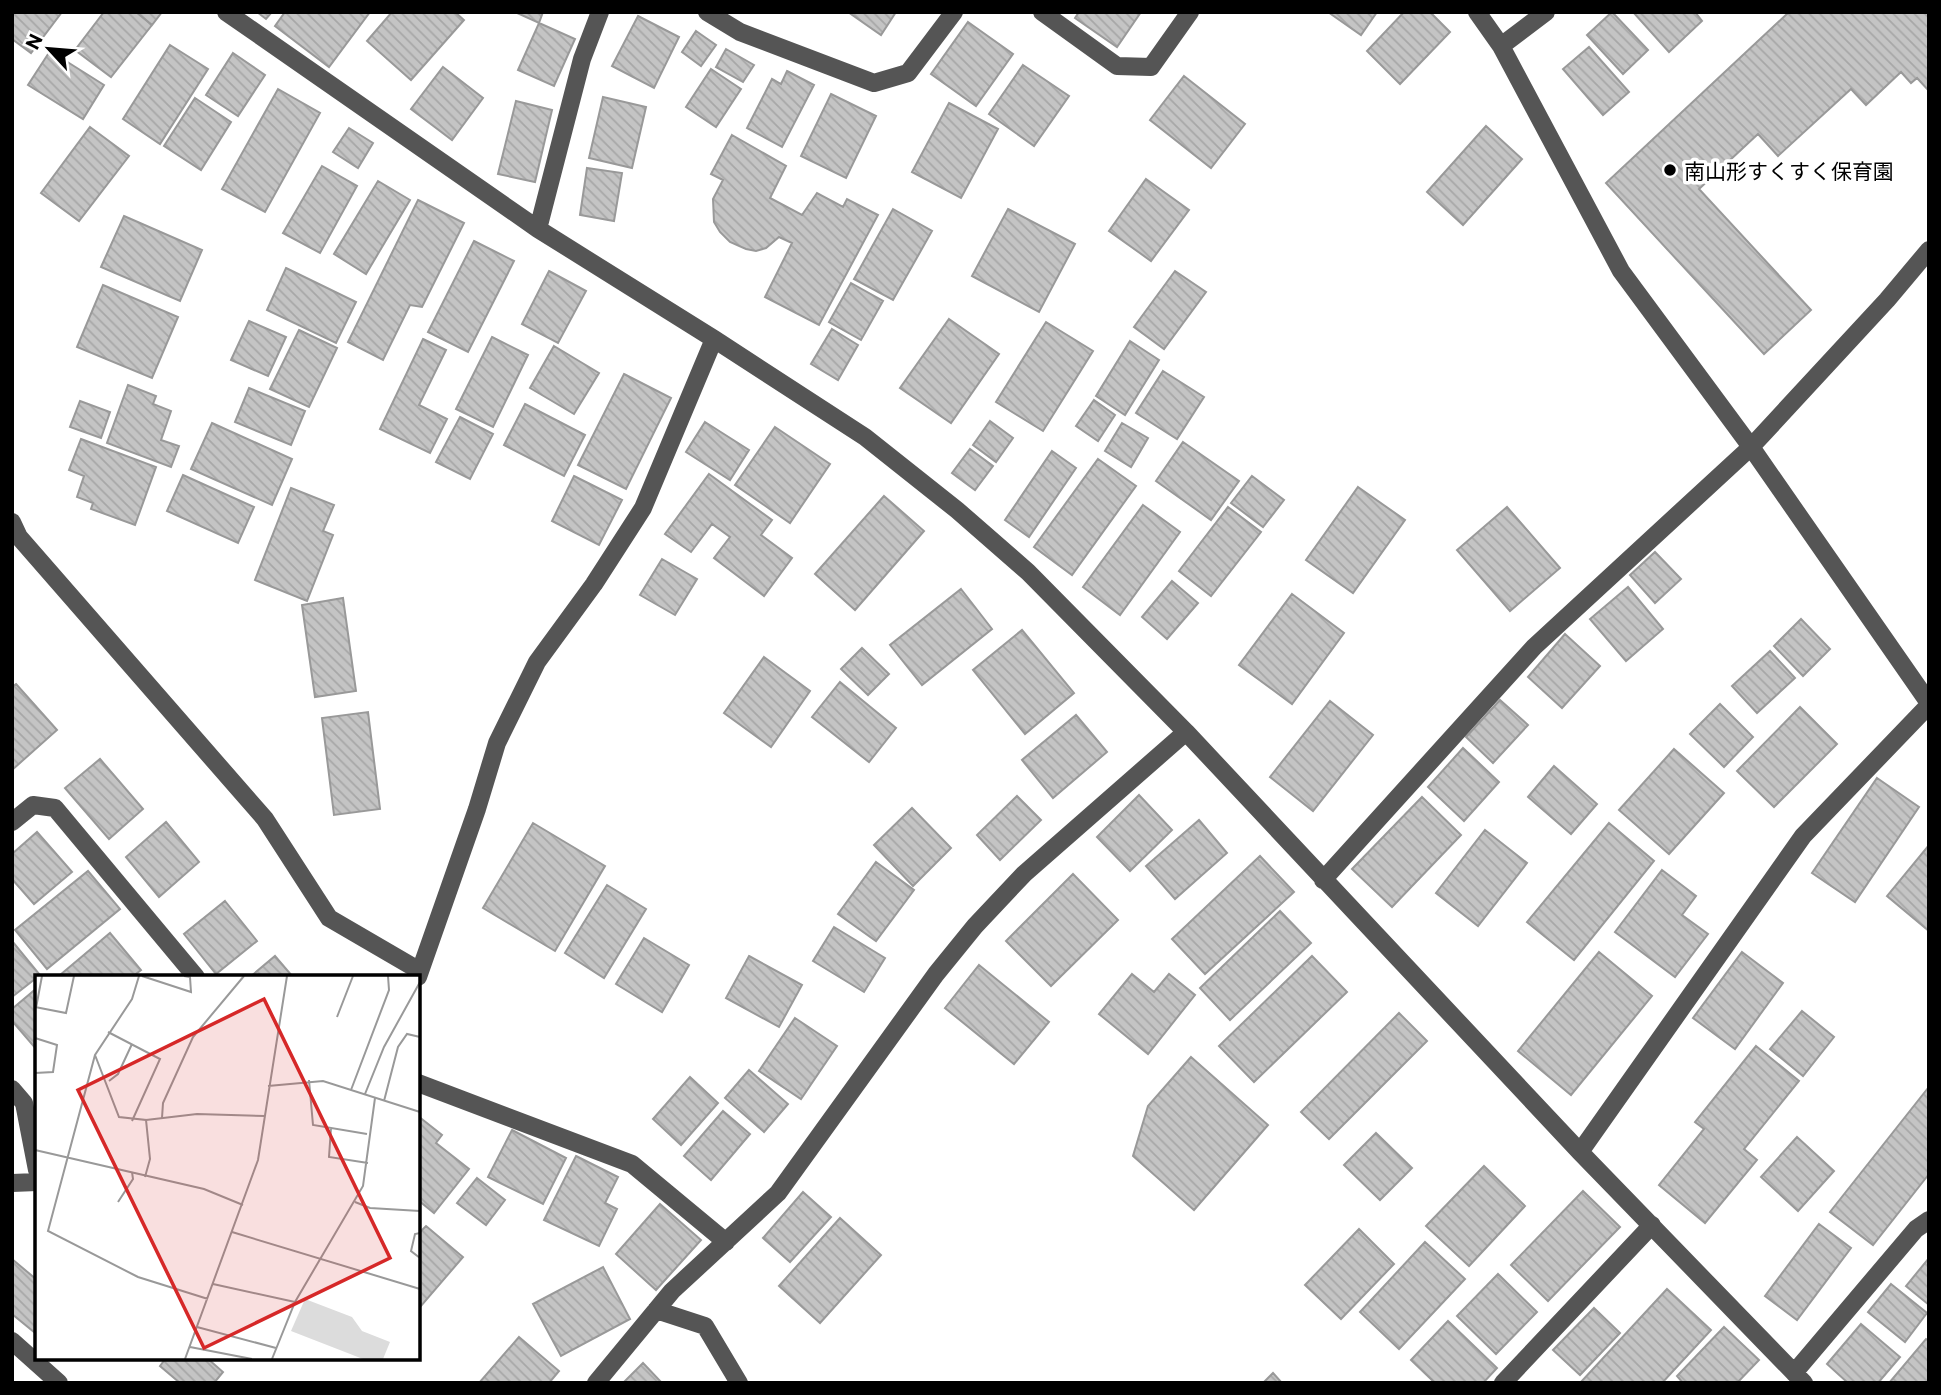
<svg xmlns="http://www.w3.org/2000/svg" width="1941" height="1395" font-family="Commissioner,'Noto Sans JP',sans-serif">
<defs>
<pattern id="building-back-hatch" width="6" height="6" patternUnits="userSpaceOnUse" patternTransform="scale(1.75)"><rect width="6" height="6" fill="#c4c4c4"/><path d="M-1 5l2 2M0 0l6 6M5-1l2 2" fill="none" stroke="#a7a7a7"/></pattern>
</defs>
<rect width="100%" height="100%" fill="#fff"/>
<path fill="url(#building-back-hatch)" stroke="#999" stroke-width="2" d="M 12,12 L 62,12 L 31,53 L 12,39 Z
M 104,12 L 136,12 L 152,25 L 111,77 L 75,50 Z
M 136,12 L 162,12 L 152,25 Z
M 257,12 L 272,12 L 266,19 Z
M 285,12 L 370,12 L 329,67 L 275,26 Z
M 392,12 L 455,12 L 464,20 L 411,80 L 367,41 Z
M 515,12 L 543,12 L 539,23 Z
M 848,12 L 896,12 L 881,35 Z
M 1079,12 L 1141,12 L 1117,47 L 1075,18 Z
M 1328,12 L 1377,12 L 1361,35 Z
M 1404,12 L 1430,12 L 1450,32 L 1400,84 L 1367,51 Z
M 1612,12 L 1648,50 L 1623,74 L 1587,35 Z
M 1633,12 L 1695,12 L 1702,21 L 1669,52 Z
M 1789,12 L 1929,12 L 1929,91 L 1917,78 L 1911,83 L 1901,72 L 1866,105 L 1851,89 L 1778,156 L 1758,134 L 1699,189 L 1811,310 L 1764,354 L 1606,183 Z
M 638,16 L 679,37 L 654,88 L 612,66 Z
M 968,22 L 1013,54 L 976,106 L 931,74 Z
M 539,23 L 575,39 L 554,86 L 518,70 Z
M 696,31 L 716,45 L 701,66 L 682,52 Z
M 170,45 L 208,69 L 160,144 L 123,119 Z
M 1589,47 L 1629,92 L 1603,115 L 1563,69 Z
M 726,49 L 754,65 L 743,82 L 716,67 Z
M 50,51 L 104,85 L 83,119 L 28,85 Z
M 233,53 L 265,75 L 238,116 L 206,95 Z
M 1023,65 L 1069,96 L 1034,146 L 989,114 Z
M 443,67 L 483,98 L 452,140 L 411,109 Z
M 711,69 L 741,89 L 716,127 L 686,107 Z
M 787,71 L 814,85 L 782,147 L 747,128 L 772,79 L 781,84 Z
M 1184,76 L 1245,124 L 1211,168 L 1150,120 Z
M 278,89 L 320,113 L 265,212 L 222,189 Z
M 831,94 L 876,116 L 846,178 L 801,156 Z
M 603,97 L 646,107 L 632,168 L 589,158 Z
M 195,98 L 231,122 L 201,170 L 164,146 Z
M 516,101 L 552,110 L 535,182 L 498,174 Z
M 949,103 L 998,129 L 961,198 L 912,172 Z
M 1486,126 L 1522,159 L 1463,225 L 1427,192 Z
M 90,127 L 129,156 L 79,221 L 41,193 Z
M 349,128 L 373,143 L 358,168 L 333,152 Z
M 732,135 L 786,166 L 770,198 L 802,215 L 817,193 L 843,207 L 847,199 L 878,215 L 819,325 L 765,297 L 792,243 L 779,237 L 766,248 L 756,251 L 746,249 L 730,242 L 720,232 L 714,222 L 713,199 L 723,180 L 711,174 Z
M 322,166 L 357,186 L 320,253 L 283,233 Z
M 587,168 L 622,173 L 614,221 L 580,215 Z
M 1146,179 L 1189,210 L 1151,261 L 1109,231 Z
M 378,181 L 410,200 L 366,274 L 334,254 Z
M 418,200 L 464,223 L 422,307 L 410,305 L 383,360 L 348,342 Z
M 893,209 L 932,231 L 893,300 L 854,279 Z
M 1008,209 L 1075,244 L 1039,312 L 972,276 Z
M 124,216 L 202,250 L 180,301 L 101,267 Z
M 474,241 L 514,261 L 468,352 L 428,332 Z
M 286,268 L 356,302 L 336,343 L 267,310 Z
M 549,271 L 586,291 L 558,343 L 522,324 Z
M 1175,271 L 1206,292 L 1164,349 L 1134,327 Z
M 851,283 L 883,301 L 861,340 L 829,322 Z
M 103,285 L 178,317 L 152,378 L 77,347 Z
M 949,319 L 999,354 L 951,423 L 900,388 Z
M 249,321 L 286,337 L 268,376 L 231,360 Z
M 1046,322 L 1093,351 L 1043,431 L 996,402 Z
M 832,329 L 858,345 L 838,380 L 811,364 Z
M 299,330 L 337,348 L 309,407 L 270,389 Z
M 492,337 L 528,355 L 493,427 L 456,409 Z
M 423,339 L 446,350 L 419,405 L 447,419 L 430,453 L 380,429 Z
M 1130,341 L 1159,360 L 1125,415 L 1096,396 Z
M 554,346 L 599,373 L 574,414 L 530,388 Z
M 1163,371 L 1204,397 L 1177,439 L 1136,413 Z
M 624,374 L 671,398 L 626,489 L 578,465 Z
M 128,385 L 156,396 L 153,404 L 171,411 L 161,440 L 179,446 L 171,467 L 107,443 Z
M 249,388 L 305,411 L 291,445 L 235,422 Z
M 1094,400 L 1115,415 L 1098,441 L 1076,426 Z
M 80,401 L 110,412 L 101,438 L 70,427 Z
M 525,404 L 585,435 L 564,476 L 504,445 Z
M 460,417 L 493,434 L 470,479 L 436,462 Z
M 990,421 L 1013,438 L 996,462 L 973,445 Z
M 705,422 L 749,450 L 730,480 L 686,452 Z
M 212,423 L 292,459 L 272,505 L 191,469 Z
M 1122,423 L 1148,438 L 1131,467 L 1105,451 Z
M 775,427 L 830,464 L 790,523 L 735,485 Z
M 81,439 L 156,467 L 135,525 L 91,509 L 93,503 L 77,497 L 84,476 L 69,470 Z
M 1183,442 L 1239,481 L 1211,520 L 1156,481 Z
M 970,449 L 993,466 L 975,490 L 952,473 Z
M 1052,451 L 1076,468 L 1029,537 L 1005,520 Z
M 1098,459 L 1136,486 L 1072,575 L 1034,547 Z
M 709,474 L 772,520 L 761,535 L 792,558 L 764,596 L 714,558 L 730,537 L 712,524 L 691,552 L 665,534 Z
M 183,475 L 254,507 L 238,543 L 167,511 Z
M 574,476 L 622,500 L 599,545 L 552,521 Z
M 1252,476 L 1284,500 L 1263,527 L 1231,503 Z
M 1358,487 L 1405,520 L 1353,593 L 1306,560 Z
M 291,488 L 334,505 L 323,531 L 333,535 L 307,601 L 255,580 Z
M 884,496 L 924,531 L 855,610 L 815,574 Z
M 1143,505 L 1180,532 L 1120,615 L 1083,587 Z
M 1228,507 L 1261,532 L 1211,596 L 1179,571 Z
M 1507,507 L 1560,568 L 1510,611 L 1457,550 Z
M 1655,552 L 1681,579 L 1655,603 L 1630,575 Z
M 662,559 L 697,579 L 675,615 L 640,595 Z
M 1172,581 L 1198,603 L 1167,639 L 1142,617 Z
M 1628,587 L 1663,629 L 1626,661 L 1590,619 Z
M 961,589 L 992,629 L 922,685 L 890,645 Z
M 1292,594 L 1344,633 L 1292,704 L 1239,665 Z
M 343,598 L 356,691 L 315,697 L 302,605 Z
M 1801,619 L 1830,649 L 1803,676 L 1774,646 Z
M 1022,630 L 1074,693 L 1025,734 L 973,670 Z
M 1565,634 L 1600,666 L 1562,708 L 1528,677 Z
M 862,648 L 889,674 L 868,695 L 841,669 Z
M 1770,651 L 1795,678 L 1757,713 L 1732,686 Z
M 764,657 L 810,691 L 771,747 L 724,713 Z
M 840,682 L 896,728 L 869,762 L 812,717 Z
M 16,684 L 57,730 L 12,770 L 12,687 Z
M 1500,700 L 1528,725 L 1493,763 L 1466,737 Z
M 1330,701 L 1373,735 L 1313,811 L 1270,777 Z
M 1720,704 L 1753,737 L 1724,767 L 1690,734 Z
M 1800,707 L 1837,744 L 1774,807 L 1737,771 Z
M 368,712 L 380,809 L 334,815 L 322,718 Z
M 1076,715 L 1107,752 L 1053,798 L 1022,760 Z
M 1463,748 L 1499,782 L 1464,821 L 1428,787 Z
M 1674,749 L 1724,793 L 1669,854 L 1619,810 Z
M 100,759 L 143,809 L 109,839 L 65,788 Z
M 1554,766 L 1597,804 L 1571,834 L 1528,797 Z
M 1877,778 L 1919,807 L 1855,902 L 1812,873 Z
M 1139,795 L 1172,830 L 1130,871 L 1097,837 Z
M 1017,796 L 1041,820 L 1000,860 L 977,835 Z
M 1422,797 L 1461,835 L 1392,907 L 1352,869 Z
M 912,808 L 951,848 L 913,886 L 874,845 Z
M 1199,820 L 1227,853 L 1175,899 L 1146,866 Z
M 166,822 L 199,862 L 159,897 L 126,857 Z
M 533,823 L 605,866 L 555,951 L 483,908 Z
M 1609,823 L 1654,861 L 1574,960 L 1527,922 Z
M 1485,830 L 1527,863 L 1478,926 L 1436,893 Z
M 37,832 L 72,872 L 34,904 L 12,879 L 12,854 Z
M 1929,845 L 1929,931 L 1887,896 Z
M 1260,856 L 1294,892 L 1205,974 L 1172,939 Z
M 876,862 L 914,890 L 876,941 L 838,914 Z
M 1662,870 L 1696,896 L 1682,915 L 1708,934 L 1675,977 L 1615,932 Z
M 88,871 L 120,909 L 47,969 L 15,930 Z
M 1073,874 L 1118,920 L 1051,986 L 1006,941 Z
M 607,885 L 646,909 L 604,978 L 565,953 Z
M 225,901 L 257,941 L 216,974 L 184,934 Z
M 1280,911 L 1311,943 L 1230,1020 L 1200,988 Z
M 834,927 L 885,958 L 864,992 L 813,961 Z
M 110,933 L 141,970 L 132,977 L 61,977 L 60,975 Z
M 644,938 L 689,965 L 662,1012 L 616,984 Z
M 12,941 L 40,975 L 12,997 Z
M 1599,952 L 1652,996 L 1571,1095 L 1518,1051 Z
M 1742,952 L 1783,983 L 1735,1049 L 1693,1018 Z
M 275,956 L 293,977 L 250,977 Z
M 749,956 L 802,985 L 779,1027 L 726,998 Z
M 1312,956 L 1347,992 L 1254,1082 L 1219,1046 Z
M 979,965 L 1049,1022 L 1014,1064 L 945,1008 Z
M 1132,974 L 1154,992 L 1169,974 L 1195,995 L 1148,1054 L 1099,1014 Z
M 37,988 L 37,1050 L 12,1021 L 12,1009 Z
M 1802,1011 L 1834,1037 L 1803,1076 L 1770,1049 Z
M 1399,1013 L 1427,1041 L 1329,1139 L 1301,1112 Z
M 795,1018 L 837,1046 L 801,1099 L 759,1071 Z
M 1756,1046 L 1799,1081 L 1744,1149 L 1757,1160 L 1705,1223 L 1659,1185 L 1704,1129 L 1695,1122 Z
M 1191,1057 L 1268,1125 L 1194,1210 L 1133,1156 L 1148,1106 Z
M 749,1070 L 788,1104 L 764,1132 L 725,1098 Z
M 690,1077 L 718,1103 L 681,1145 L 653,1119 Z
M 1928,1088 L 1929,1174 L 1873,1245 L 1830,1212 Z
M 723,1111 L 750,1134 L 711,1180 L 684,1156 Z
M 418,1116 L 442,1135 L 436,1143 L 469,1169 L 434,1213 L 418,1200 Z
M 512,1130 L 566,1158 L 543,1204 L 488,1177 Z
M 1376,1133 L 1412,1168 L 1380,1200 L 1344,1165 Z
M 1797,1137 L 1834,1171 L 1798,1211 L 1761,1177 Z
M 576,1156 L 618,1177 L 605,1203 L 617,1209 L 599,1246 L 544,1220 Z
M 1484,1166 L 1525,1206 L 1469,1266 L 1426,1226 Z
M 477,1178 L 505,1200 L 486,1225 L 457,1203 Z
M 1583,1191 L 1620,1227 L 1548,1301 L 1511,1265 Z
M 803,1192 L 831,1217 L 790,1262 L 763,1238 Z
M 660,1204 L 701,1240 L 656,1290 L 616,1254 Z
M 840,1218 L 881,1255 L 820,1323 L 779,1286 Z
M 1819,1224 L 1851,1248 L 1797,1320 L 1765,1296 Z
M 426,1226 L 463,1257 L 421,1306 L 418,1304 L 418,1234 Z
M 1359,1229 L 1394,1264 L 1341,1319 L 1305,1285 Z
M 1425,1242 L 1465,1279 L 1399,1349 L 1360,1312 Z
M 1929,1258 L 1929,1305 L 1906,1286 Z
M 12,1259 L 37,1280 L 37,1328 L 34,1332 L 12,1314 Z
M 603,1267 L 630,1319 L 561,1356 L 533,1304 Z
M 1498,1274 L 1537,1312 L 1496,1354 L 1457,1316 Z
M 1891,1284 L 1927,1313 L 1905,1342 L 1868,1312 Z
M 1667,1289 L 1711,1330 L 1662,1383 L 1580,1383 Z
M 1594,1308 L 1620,1333 L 1580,1375 L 1553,1350 Z
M 1448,1321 L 1497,1368 L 1483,1383 L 1435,1383 L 1411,1360 Z
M 1861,1324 L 1900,1357 L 1878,1383 L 1848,1383 L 1827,1364 Z
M 1724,1327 L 1759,1360 L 1737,1383 L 1683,1383 L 1677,1376 Z
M 519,1337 L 559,1371 L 549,1383 L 479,1383 Z
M 1926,1339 L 1929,1341 L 1929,1383 L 1889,1383 Z
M 166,1358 L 207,1358 L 223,1372 L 214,1383 L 180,1383 L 160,1366 Z
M 643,1363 L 662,1383 L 623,1383 Z
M 1273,1373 L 1282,1383 L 1263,1383 Z"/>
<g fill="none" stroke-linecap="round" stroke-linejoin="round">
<path stroke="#555" stroke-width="18" d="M 226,12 L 538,229 L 714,339 L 865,437 L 957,510 L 1028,572 L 1186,732 L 1580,1152 L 1804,1383
M 707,12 L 740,32 L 874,83 L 908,73 L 954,12
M 1042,12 L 1117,66 L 1151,67 L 1190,12
M 1477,12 L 1501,46 L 1621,271 L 1751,447 L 1929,703
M 1501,46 L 1546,12
M 538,229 L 582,59 L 600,12
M 12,522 L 19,537 L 265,819 L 329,918 L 420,971
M 12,822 L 33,805 L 55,808 L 196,977
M 1323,880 L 1534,647 L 1751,447 L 1887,300 L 1929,250
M 418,977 L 477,809 L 497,743 L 537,662 L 594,584 L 643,508 L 714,339
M 418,1083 L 632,1164 L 726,1242
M 12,1089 L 24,1103 L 37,1170
M 1580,1152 L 1803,836 L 1929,705
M 12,1183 L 37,1182
M 656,1310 L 705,1326 L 739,1383
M 12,1341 L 59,1383
M 1794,1373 L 1916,1229 L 1929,1220
M 596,1383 L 672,1291 L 778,1193 L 936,974 L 975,926 L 1024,874 L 1186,732
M 1503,1383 L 1652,1225"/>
</g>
<circle fill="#000" stroke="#fff" stroke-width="2.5" cx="1670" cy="170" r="7"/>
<g text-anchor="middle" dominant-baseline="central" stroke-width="7" stroke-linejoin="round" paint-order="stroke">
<g font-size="21" fill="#000" stroke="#fff" text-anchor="start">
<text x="1684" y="170">南山形すくすく保育園</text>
</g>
</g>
<g transform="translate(35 975)">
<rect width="385" height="385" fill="#fff"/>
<path d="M 270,324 L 317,342 L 327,356 L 355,367 L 348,384 L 328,384 L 256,356 Z" fill="#dcdcdc"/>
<path fill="none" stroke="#999" stroke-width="2" d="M 104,1 L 97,24 L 60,80 L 13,256 L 103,302 L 173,324M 107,1 L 156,17 L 155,2 L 149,1M 0,32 L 31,38 L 39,1M 1,33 L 7,1M 302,42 L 318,1M 73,57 L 125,84 L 97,146M 0,63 L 22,70 L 18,97 L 0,98M 60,80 L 84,142 L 111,145 L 115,184 L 110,202M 274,105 L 278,150 L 332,159M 74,106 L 83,99 L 97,69M 233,111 L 288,106 L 385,137M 316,115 L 354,15 L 353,1M 330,119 L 349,72 L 385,7M 349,126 L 363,72 L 372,59 L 385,62M 127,143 L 128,128 L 158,62 L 209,1M 111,145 L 162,139 L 230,141M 296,153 L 294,182 L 333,188M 0,175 L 169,214 L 208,230M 83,227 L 98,204 L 97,197M 320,227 L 335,233 L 385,236M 197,257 L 385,314M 385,258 L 380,259 L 376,276 L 385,283M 178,309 L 260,327M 162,352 L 241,373M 155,372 L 217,384M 150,384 L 223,185 L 252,1M 237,384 L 260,327 L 328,211 L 340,123"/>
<path fill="#d62828" fill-opacity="0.15" stroke="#d62828" stroke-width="3.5" d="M 229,24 L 355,283 L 169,373 L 43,115 Z"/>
<rect width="385" height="385" fill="none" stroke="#000" stroke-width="3.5"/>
</g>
<rect width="1941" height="1395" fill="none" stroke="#000000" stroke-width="28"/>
<g transform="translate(49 49) rotate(296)" stroke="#ffffff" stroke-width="5" paint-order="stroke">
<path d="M0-5L12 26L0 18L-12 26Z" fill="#000000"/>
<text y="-10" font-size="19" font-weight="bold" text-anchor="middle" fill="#000000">N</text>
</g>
</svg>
